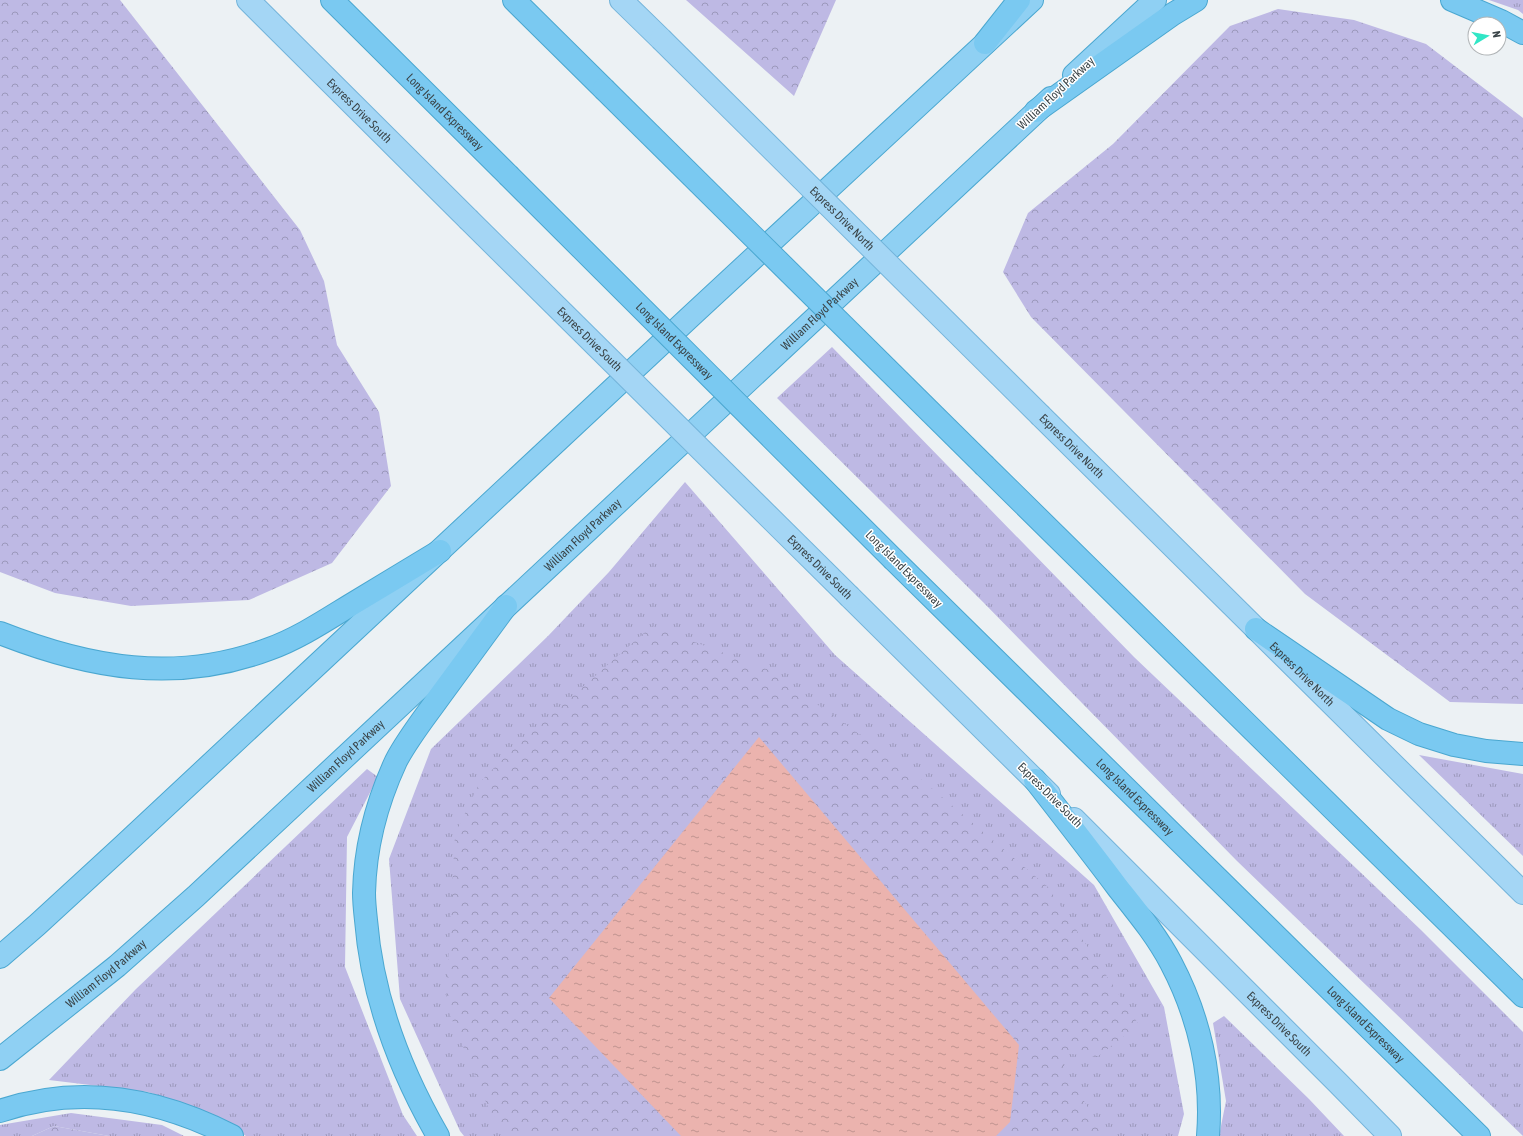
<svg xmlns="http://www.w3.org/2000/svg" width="1523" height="1136" font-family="'Asap Condensed',sans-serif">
<defs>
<pattern id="grass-tufts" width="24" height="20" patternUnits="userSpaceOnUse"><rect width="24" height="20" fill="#beb9e4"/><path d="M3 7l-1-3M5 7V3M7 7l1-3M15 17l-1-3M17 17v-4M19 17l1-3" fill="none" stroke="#9b98bb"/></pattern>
<pattern id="forest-crowns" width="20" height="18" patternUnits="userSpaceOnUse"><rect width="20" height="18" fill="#beb9e4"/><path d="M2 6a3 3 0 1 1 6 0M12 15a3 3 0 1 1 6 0" fill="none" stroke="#9b98bb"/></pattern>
<pattern id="water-ripples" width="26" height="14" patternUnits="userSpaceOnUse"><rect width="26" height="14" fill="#ebb3ae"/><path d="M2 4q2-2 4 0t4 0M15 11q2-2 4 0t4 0" fill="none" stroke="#bf9390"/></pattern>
</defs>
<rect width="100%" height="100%" fill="#ecf1f4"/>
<path fill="url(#grass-tufts)" d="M 1489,0 L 1523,0 L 1523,14 L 1518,10 Z
M 832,347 L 1134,657 L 1421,930 L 1523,1032 L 1523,1136 L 1237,861 L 983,602 L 777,398 Z
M 685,482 L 835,655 L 1094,885 L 1164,1007 L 1184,1114 L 1178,1136 L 464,1136 L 460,1131 L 400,999 L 389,859 L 431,749 L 548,636 L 609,572 Z
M 1419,755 L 1523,774 L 1523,856 Z
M 367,769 L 378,777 L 347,837 L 345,967 L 403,1115 L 417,1136 L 246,1136 L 211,1114 L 148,1092 L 49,1080 L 136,989 Z
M 1224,1016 L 1309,1099 L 1344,1136 L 1219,1136 L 1226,1101 L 1213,1023 Z
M 71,1113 L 162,1125 L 184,1136 L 109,1136 L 54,1126 L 32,1136 L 0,1136 L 0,1125 Z"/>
<path fill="url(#forest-crowns)" d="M 0,0 L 120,0 L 300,230 L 324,281 L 337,345 L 379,412 L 391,486 L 332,563 L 249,600 L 131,606 L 55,593 L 0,572 Z
M 686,0 L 836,0 L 794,96 Z
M 1278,9 L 1354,20 L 1426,44 L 1523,118 L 1523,704 L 1450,702 L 1305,594 L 1031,317 L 1003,272 L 1028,213 L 1113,144 L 1230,26 Z
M 652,626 L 769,670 L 915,774 L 1048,887 L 1139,1025 L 1097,1057 L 1056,1052 L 1104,1136 L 996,1136 L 1010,1122 L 759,737 L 549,998 L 681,1136 L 506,1136 L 488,1107 L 446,1005 L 455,834 L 480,782 L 522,740 Z
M 54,1126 L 109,1136 L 32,1136 Z"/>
<path fill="url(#water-ripples)" d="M 759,737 L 1019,1045 L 1010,1122 L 996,1136 L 681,1136 L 549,998 Z"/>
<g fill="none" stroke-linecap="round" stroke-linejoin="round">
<defs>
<g id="primary">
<path id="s1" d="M 248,0 L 468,219"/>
<path d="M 621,0 L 661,39"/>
<path id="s2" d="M 1041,416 L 1523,893"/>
<path d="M 850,597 L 1049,794"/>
<path id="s3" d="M 1074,819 L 1338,1083 L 1390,1136"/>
</g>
<g id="trunk">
<path d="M 1074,75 L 1155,0"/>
<path d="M 0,957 L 37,925 L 123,846 L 691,316 L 1032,0"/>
<path id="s4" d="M 0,1059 L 117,966 L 196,896 L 1051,98"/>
</g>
<g id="motorway">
<path id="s5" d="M 332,0 L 508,175"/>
<path d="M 514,0 L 604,89"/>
<path d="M 1452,0 L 1501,21 L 1523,33"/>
<path d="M 985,43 L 1019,0"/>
<path d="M 1036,111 L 1173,14 L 1196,0"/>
<path d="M 985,466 L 1523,996"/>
<path id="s6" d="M 894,560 L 1479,1136"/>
<path d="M 1256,629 L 1388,719 L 1419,734 L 1454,745 L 1486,751 L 1523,754"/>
<path d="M 0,633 C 89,668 176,684 269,649 C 297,639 323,622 349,606 C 379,588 410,569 440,551"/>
<path d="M 1035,780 C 1063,816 1091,852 1118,888 C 1137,912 1157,936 1171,963 C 1199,1016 1213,1076 1208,1136"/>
<path d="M 0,1111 C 80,1084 158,1098 232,1136"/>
<path d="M 438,1136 C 400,1070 372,995 366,920 C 365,911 364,901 364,893 C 365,848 377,802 396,761 C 408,738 425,717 440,696 C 462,666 484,636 506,606"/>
</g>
</defs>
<use href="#primary" stroke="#74b4da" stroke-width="24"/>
<use href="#trunk" stroke="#4aa7d0" stroke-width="24"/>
<use href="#motorway" stroke="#4aa7d0" stroke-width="24"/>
<use href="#primary" stroke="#a4d6f5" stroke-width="22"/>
<use href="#trunk" stroke="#8fd0f3" stroke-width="22"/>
<use href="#motorway" stroke="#7ac9f1" stroke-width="22"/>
<defs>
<g id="primary-bridge">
<path id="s7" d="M 661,39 L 1041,416"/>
<path id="s8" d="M 468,219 L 850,597"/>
</g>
<g id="motorway-bridge">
<path d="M 604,89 L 985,466"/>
<path id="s9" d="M 508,175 L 894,560"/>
</g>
</defs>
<use href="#primary-bridge" stroke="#74b4da" stroke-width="24" stroke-linecap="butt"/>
<use href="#motorway-bridge" stroke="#4aa7d0" stroke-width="24" stroke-linecap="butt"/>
<use href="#primary-bridge" stroke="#a4d6f5" stroke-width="22"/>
<use href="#motorway-bridge" stroke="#7ac9f1" stroke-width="22"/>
</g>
<g text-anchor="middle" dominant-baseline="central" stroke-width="3" stroke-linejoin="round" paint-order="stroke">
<g font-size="12" fill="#3a4448" stroke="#fff">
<text transform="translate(1056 93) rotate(-43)">William Floyd Parkway</text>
<text stroke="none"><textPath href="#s1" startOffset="157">Express Drive South</textPath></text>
<text stroke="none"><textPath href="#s5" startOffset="159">Long Island Expressway</textPath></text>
<text stroke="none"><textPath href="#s7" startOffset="255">Express Drive North</textPath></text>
<text stroke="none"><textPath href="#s4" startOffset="1108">William Floyd Parkway</textPath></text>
<text stroke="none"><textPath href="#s8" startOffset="171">Express Drive South</textPath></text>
<text stroke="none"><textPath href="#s9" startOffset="235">Long Island Expressway</textPath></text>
<text stroke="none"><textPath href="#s2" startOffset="43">Express Drive North</textPath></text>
<text stroke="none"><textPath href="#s4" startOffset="784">William Floyd Parkway</textPath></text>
<text stroke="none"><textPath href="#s8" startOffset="495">Express Drive South</textPath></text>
<text transform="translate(904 569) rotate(45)">Long Island Expressway</text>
<text stroke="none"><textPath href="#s2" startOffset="367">Express Drive North</textPath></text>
<text stroke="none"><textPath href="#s4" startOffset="460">William Floyd Parkway</textPath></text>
<text transform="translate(1050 795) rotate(45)">Express Drive South</text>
<text stroke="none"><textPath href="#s6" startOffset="338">Long Island Expressway</textPath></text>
<text stroke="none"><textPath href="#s4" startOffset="136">William Floyd Parkway</textPath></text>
<text stroke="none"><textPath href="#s3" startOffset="290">Express Drive South</textPath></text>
<text stroke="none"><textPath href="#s6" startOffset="662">Long Island Expressway</textPath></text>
</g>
</g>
<g transform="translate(1487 36) rotate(80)"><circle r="19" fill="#ffffff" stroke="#b0b4b6"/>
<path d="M0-3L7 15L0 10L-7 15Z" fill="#31e6c6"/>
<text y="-6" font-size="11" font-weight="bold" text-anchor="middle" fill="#3a4448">N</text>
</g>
</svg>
